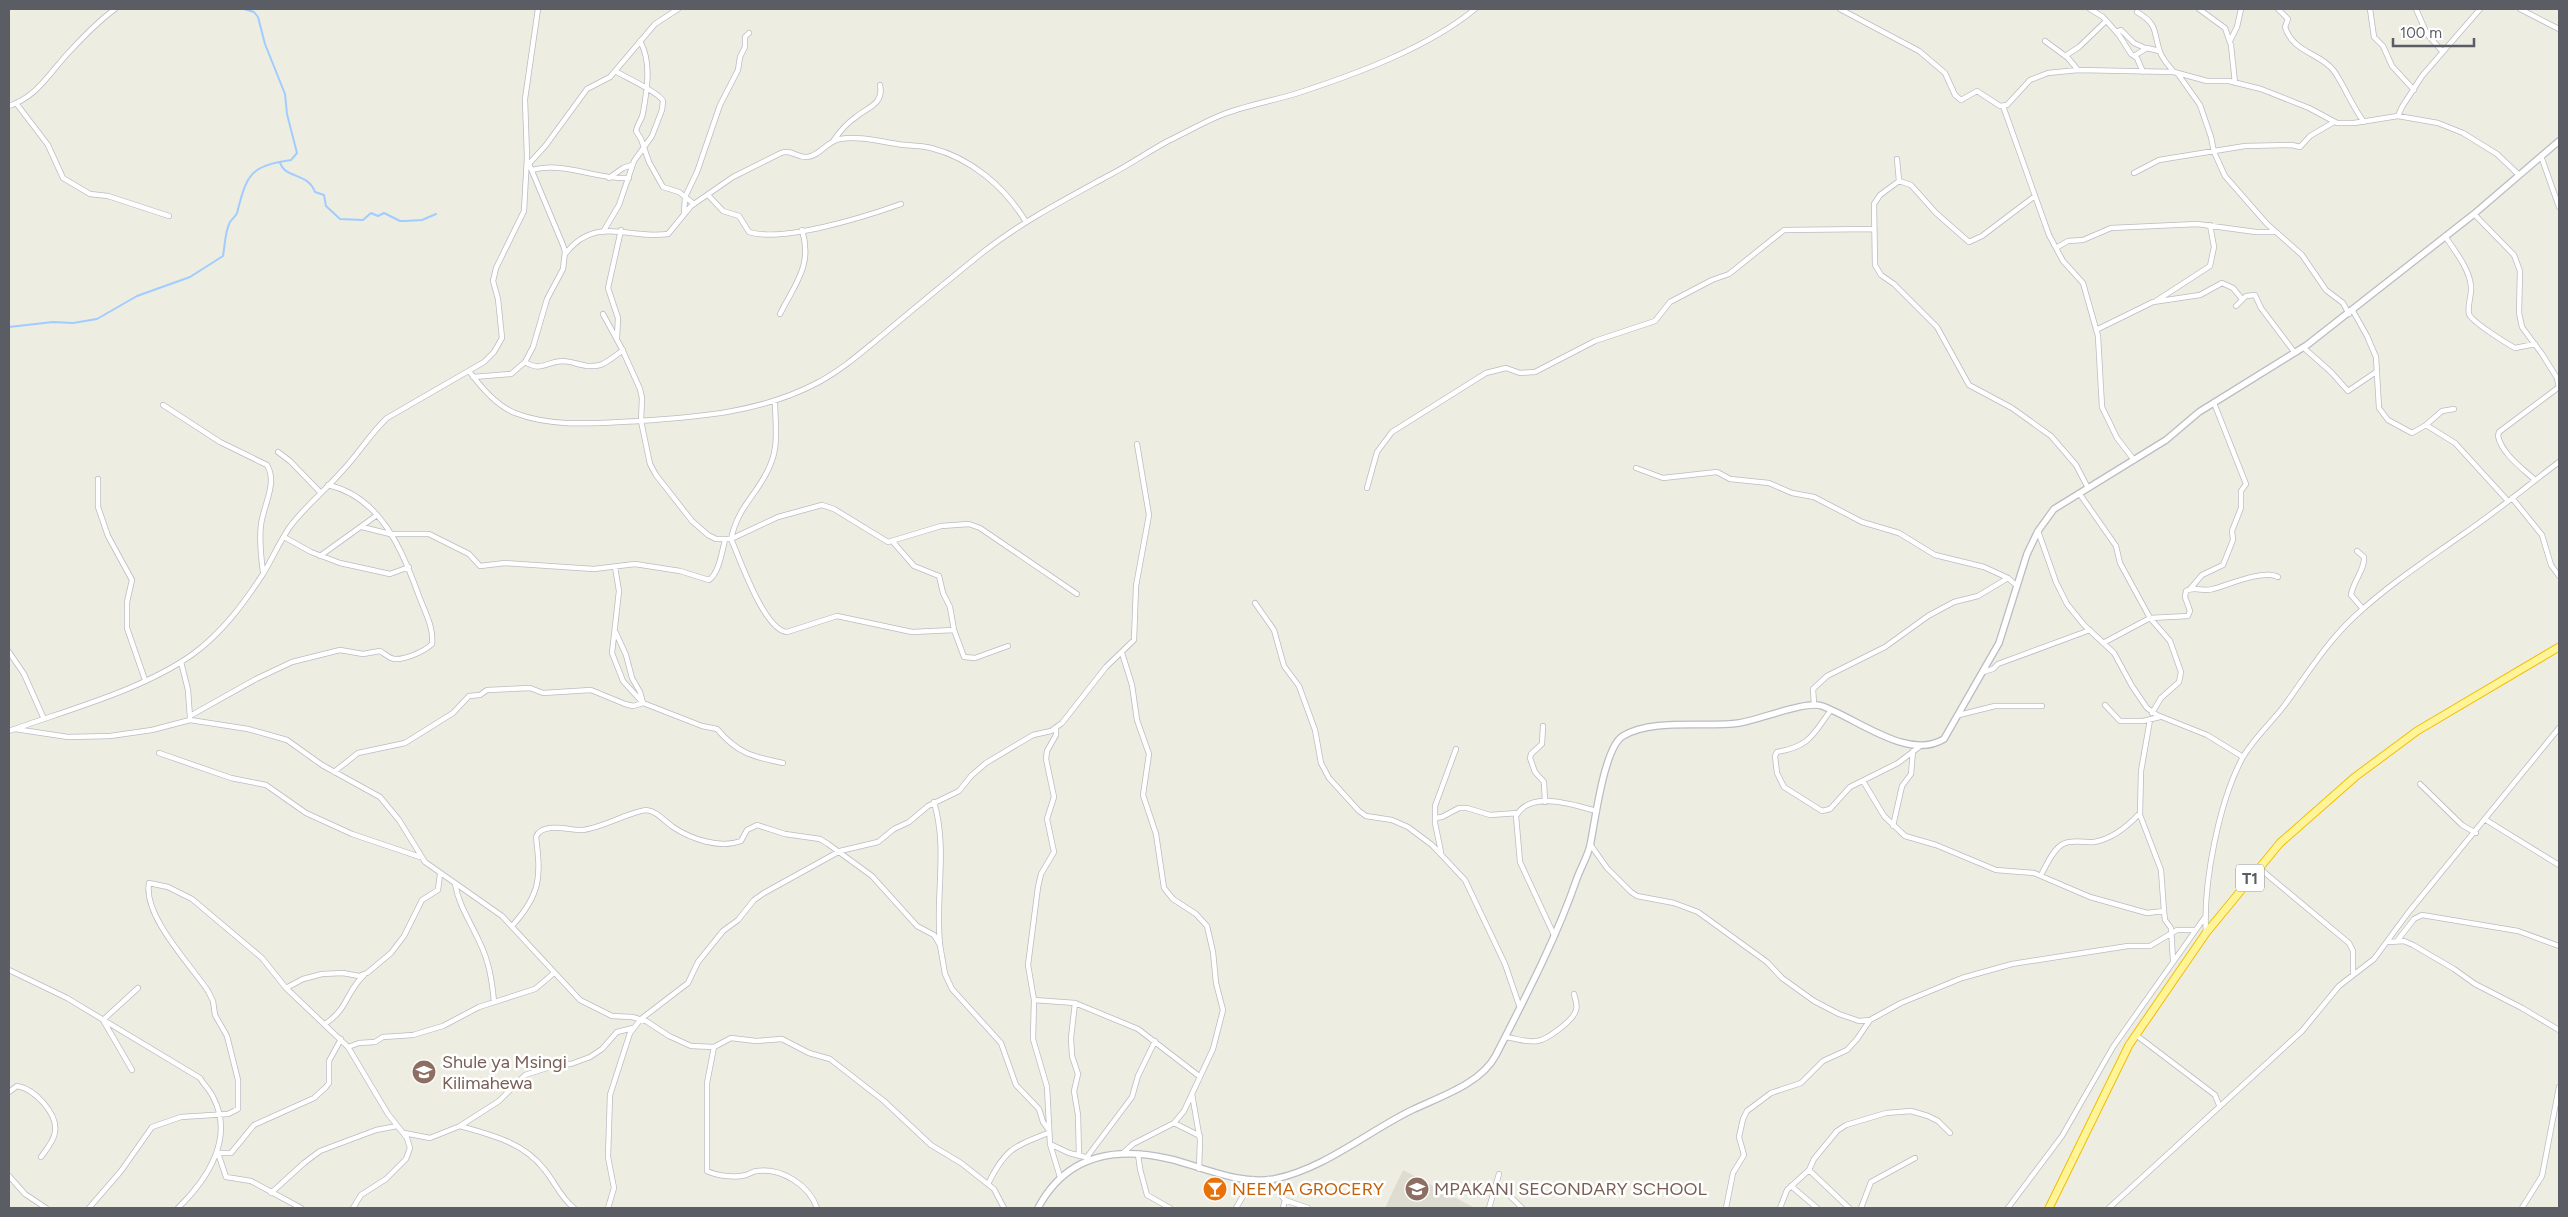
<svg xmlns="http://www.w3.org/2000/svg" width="2568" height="1217" font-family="Figtree,sans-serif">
<rect width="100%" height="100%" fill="#eeede2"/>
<path fill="#dedcd1" d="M 1403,1170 L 1475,1208 L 1385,1208 Z"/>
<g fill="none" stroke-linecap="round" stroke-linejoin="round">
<path stroke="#a1ccff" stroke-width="2" d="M 280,162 C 284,179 308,172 315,192 L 324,195 L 326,206 L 340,219 L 363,220 L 371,213 L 378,216 L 384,213 L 400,221 L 405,221 L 422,220 L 436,214
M 9,327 L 53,322 L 73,323 L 97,319 L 137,296 L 190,277 L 223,256 C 225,245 225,231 230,222 C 232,219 236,216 237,213 C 247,174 250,166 291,160 L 297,153 L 287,114 L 285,94 L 265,44 L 258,17 L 254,12 L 244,9"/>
<defs>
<path id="minor" d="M 1840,9 L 1919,51 L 1945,73 L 1955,95 L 1961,100 L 1977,91 L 2000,106 L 2007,105 L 2030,80 L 2048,73 L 2078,70 L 2174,72 L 2207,81 L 2229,81 L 2261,89 L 2309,108 L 2337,123 L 2354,123 L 2398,116 L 2438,123 L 2463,133 L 2497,154 L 2519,175
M 2090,9 L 2103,17 L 2119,35 L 2131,54 L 2137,58 L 2143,72
M 2199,9 L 2225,28 L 2231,45 L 2235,83
M 2278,9 L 2288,19 L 2285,27 C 2293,53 2321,53 2334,71 C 2345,87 2352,106 2364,122
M 2370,9 L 2374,37 L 2383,46 L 2392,66 L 2414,90
M 2416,9 L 2427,34 L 2442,51
M 2520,9 L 2559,29
M 2137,12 C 2159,25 2153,32 2160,52 C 2163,60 2169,66 2174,72
M 2116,32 L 2121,30 L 2134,43 L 2145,48
M 640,41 C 652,62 647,90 643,113 C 642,120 637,124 636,131 L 641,139 L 649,162 L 663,187 L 679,192 L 694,204
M 2045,41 L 2068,58 L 2078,70
M 2230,41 L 2237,27 L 2241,9
M 2065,56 L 2079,47 L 2106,21
M 2134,56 L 2147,48 L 2159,51
M 2178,74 L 2200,105 L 2211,137 L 2214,152 L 2225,176 L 2267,224 L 2302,255 L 2326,290 L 2343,303 L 2349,314
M 16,103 L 48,145 L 63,178 L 90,194 L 108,196 L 169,216
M 9,106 C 39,96 51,70 72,49 C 85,35 100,20 115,9
M 2003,106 L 2049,235 L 2063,261 L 2083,283 L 2098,336 L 2102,407 L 2117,438 L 2134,460
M 2398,116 L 2402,107 L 2422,76 L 2480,9
M 834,140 C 840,131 847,123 856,117 C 868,107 884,104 880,85
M 2541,156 L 2559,207
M 1897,159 L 1899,181 L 1880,195 L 1874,204 L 1875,265 L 1881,275 L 1894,284 L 1937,327 L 1969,385 L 2012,408 L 2051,436 L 2076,465 L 2088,488
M 527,166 L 546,145 L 587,89 L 610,77 L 655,24 L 678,9
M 532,170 C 565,161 596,180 629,178
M 2134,173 L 2159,160 L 2245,146 L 2292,145 L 2300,147 L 2310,136 L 2334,122
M 609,178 L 623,168 L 632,165
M 1899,181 L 1911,185 L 1936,213 L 1969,242 L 1982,236 L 2035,196
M 708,195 L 723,211 L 739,216 L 749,232 C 783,243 867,216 901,204
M 684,214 L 685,197 L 697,172 L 720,105 L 738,70 L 740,57 L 745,47 L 745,37 L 749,33
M 2474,214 L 2514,255 L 2520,271 L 2519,313 L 2522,327 L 2542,354 L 2557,378 L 2559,388
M 603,232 L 619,205 L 634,161 L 652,136 L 662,110 L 663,101 C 660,93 625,77 615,71
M 2445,236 C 2454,250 2470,269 2471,287 C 2472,295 2467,305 2469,314 C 2472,322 2506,343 2515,348 L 2535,344
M 2056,248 L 2068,241 L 2083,240 L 2111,228 L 2197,224 L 2256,232 L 2274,232
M 565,254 C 596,214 629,240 668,234 L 691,206 L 733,177 L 781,153 C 792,149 797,158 807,157 C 820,156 827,141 840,139 C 859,136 878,141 897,144 C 908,146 920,145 931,148 C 971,158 1005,187 1026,222
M 2156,301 L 2210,266 L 2214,247 L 2210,225
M 2236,306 L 2246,296 L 2255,295 L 2261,308 L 2295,353
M 2353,311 L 2367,336 L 2376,357 L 2379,408 L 2388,420 L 2412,433 L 2426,425 L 2455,443 L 2508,501
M 603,314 L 622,349 L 640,389 L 642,398 L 641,421 L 650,464 L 656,475 L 692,521 L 708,535 L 716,539 L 731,539 L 778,517 L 822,505 L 834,509 L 888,542 L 941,526 L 969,524 L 980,528 L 1077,594
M 780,314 C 795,284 813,265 802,230
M 2096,330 L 2153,302 L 2200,295 L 2222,283 L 2233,288 L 2242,299
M 617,338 L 618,318 L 608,288 L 621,230
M 2304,348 L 2331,372 L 2348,391 L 2376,372
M 525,362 C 542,372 545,362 562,361 C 575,361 584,369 600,365 C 607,363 616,355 623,350
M 469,371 C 480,386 497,406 515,413 C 553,428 599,423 639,421 C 700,417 762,412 817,383 C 842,370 863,351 885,333 C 917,306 950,279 982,253 C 1020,223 1062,201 1104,178 C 1126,167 1146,153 1168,141 C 1185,133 1202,123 1219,116 C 1245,105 1274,101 1301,92 C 1359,73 1429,47 1475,9
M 473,377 L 511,374 L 525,362 L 533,347 L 547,299 L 563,269 L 565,252 L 563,245 L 529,164
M 775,401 C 775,420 779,444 771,463 C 760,493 739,503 731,539 C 740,559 764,630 787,632 L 837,616 L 912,632 L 954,630
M 163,405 L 220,442 L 267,465 C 278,483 263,506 261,525 C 259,541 261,557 263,572
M 2426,425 L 2442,411 L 2454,409
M 278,452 L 290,461 L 320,492
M 1636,468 L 1663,478 L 1717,472 L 1730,479 L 1769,483 L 1792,493 L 1814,497 L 1862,522 L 1899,533 L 1935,555 L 1984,567 L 2008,578 L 2017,586
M 98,479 L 98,507 L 108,536 L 132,580 L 127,602 L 127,628 L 145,680
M 2535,480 C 2522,468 2502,454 2498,436 L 2499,432 L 2559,387
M 1367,488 L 1377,452 L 1392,432 L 1486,373 L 1506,368 L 1520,373 L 1535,372 L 1595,341 L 1655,321 L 1670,302 L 1712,280 L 1729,274 L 1784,230 L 1873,229
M 2079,493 L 2116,546 L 2120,563 L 2150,618 L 2170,641 L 2181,672 L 2179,682 L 2161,698 L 2152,713
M 2512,498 L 2542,535 L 2551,565 L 2559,576
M 362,527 L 390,534 L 429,534 L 469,554 L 480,566 L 505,563 L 594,569 L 635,564 L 680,571 L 709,580 C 719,573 722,551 725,540
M 2038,531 L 2056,582 L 2067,604 L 2084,625 L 2114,653 L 2132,686 L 2147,708 L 2157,715 L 2207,735 L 2243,757
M 284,537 L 311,552 L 340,563 L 390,574 L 409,567
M 893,542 L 914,566 L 939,576 L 943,593 L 950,607 L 954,630 L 964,657 L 975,658 L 1008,646
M 2357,551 L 2364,557 C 2365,570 2353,581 2351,595 L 2363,609
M 320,556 L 377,515
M 615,567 L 619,591 L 612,653 L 623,681 L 643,703 L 702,726 L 717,729 C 737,753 753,757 783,763
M 2190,589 L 2202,575 L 2223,565 L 2233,540 L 2232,531 L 2241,508 L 2241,491 L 2246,484 L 2214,403
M 1255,603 L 1274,630 L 1284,666 L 1299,686 L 1315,730 L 1321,763 L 1329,778 L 1359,811 L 1366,816 L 1392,820 L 1408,827 L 1432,845 L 1465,880 L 1505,964 L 1519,1005
M 2105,642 L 2150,618 L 2188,616 L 2190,611 L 2185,597 L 2186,591 C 2194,586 2204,592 2213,589 C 2228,585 2264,569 2278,577
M 9,652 L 24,674 L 44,719
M 1122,653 L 1132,685 L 1137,720 L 1149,754 L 1143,795 L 1156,834 L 1164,888 L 1173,899 L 1196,914 L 1207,926 L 1213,952 L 1216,983 L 1223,1010 L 1213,1049 L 1184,1111 L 1174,1123 L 1133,1144 L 1123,1153
M 181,662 L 188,690 L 190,718
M 1983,672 L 1993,669 L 1998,664 L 2090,630
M 1814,704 L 1813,689 L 1827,676 L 1885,647 L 1928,616 L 1954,602 L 1978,596 L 2008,578
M 2105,705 L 2120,721 L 2143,721 L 2160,717
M 1831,710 C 1813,734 1811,746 1777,752 L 1775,756 L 1777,773 L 1784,787 L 1822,811 L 1830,809 L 1850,787 L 1898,763 L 1919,747
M 1959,715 L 1995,706 L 2042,706
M 190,716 L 256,679 L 292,662 L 340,650 L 363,654 L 380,651 C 385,654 389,658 394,659 C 405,660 425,651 432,644 C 434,628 425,612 419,596 C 402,550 381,497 328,485
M 2150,720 L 2141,771 L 2140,815 L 2161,870 L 2164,911 L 2165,920 L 2171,928 L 2173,960
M 1543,726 L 1542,744 L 1531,754 L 1530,758 L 1535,772 L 1544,782 L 1545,802
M 1056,728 L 1056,735 L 1047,751 L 1046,759 L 1054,797 L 1047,819 L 1054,852 L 1041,874 L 1038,887 L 1028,965 L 1034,1000 L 1033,1039 L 1047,1087 L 1050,1144 L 1060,1177
M 15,729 L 68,737 L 110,736 L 152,730 L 190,720 L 248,729 L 287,740 L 322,765 L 380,797 L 399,820 L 425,862 L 502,916 L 580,1000 L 612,1016 L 632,1017 L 646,1021 L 669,1036 L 691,1046 L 714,1047 L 731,1038 L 756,1041 L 782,1039 L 809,1053 L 830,1059 L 884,1101 L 931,1145 L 961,1163 L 994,1189 L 1004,1208
M 9,731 C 67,710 143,690 193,654 C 222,633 244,603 263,574 C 272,559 279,543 289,528 C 305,506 326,490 343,470 C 359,453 370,434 387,418 L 484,362 L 494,352 L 502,338 L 498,299 L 493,281 L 496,268 L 524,211 L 527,157 L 525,99 L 538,9
M 159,753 L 231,778 L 266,785 L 306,813 L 352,834 L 420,857
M 334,772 L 358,753 L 405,743 L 453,713 L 469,696 L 480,695 L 487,690 L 530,688 L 543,693 L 591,690 L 625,704 L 633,706 L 643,703 L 640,692 L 632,678 L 626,655 L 616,633
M 1863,781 L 1884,816 L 1905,836 L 1936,845 L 1996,870 L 2034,873 L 2090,897 L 2147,913 L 2164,911
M 2420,784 L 2462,825 L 2476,833
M 934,802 C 948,849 935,896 940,944
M 1435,818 L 1442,817 L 1459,808 L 1467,808 L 1490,815 L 1518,813
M 2486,820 L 2559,865
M 1893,826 L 1902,786 L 1911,774 L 1913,751
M 1590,844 L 1607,868 L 1631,892 L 1637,896 L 1674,903 L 1698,912 L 1767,962 L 1782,978 L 1814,1001 L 1839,1014 L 1859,1021 L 1870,1020 L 1901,1003 L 1962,978 L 2012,964 L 2128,946 L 2150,946 L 2177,930 L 2194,930
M 1441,852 L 1435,823 L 1435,806 L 1456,749
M 2259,868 L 2349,943 L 2353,951 L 2353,975
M 2041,875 C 2046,866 2053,849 2063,844 C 2072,839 2085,843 2094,842 C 2112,839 2128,826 2140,813
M 455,884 C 459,906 470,921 479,941 C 489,961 492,980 494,1002
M 512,926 C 541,894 541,877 536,837 C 542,821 572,831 583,830 C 605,827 626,813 646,810 C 657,811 664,821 673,827 C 691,839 720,849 741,841 L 747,830 L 757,825 L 785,834 L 820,839 L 828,844 L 872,876 L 917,926 L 934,935 L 940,945 L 945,974 L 952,989 L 1001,1043 L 1016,1085 L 1039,1109 L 1043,1122 L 1048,1129
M 2206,933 C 2203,883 2219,801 2243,757 C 2254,738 2271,723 2284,706 C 2306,676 2326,643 2354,617 C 2387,586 2425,561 2462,535 C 2496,512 2527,486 2559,462
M 1554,935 L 1520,862 L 1516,816 C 1531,789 1575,806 1597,811
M 2397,941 L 2414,919 L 2422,915 L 2518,931 L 2559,946
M 2389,942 L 2404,941 L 2413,945 L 2454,969 L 2475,984 L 2522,1008 L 2559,1030
M 9,970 L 67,998 L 200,1078 C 204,1085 210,1090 213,1097 C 235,1138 207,1180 178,1208
M 286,988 L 303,979 L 322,974 L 343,973 L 359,976 L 367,973 L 391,953 L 404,936 L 422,900 L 438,890 L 440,874
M 1034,1000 L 1075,1003 L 1138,1029 L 1199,1076
M 1075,1003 L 1071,1038 L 1072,1056 L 1078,1074 L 1074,1091 L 1078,1115 L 1079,1156
M 325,1024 C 349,1008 345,993 364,975
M 2136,1035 L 2215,1095 L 2219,1105
M 1505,1037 C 1515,1038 1527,1043 1537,1041 C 1547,1040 1574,1020 1576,1010 C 1578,1005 1575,999 1574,994
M 348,1047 L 359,1043 L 375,1042 L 383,1037 L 413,1035 L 443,1026 L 479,1007 L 535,989 L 554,973
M 714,1047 L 707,1083 L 707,1171 C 717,1176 735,1178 746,1175 C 750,1174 753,1171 757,1171 C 782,1168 809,1185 817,1208
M 132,1070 L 103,1020 L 138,988
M 9,1092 L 17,1086 C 35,1089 58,1114 55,1132 C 54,1141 46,1150 41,1157
M 1192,1094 L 1200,1140 L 1199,1169
M 1174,1123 L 1200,1136
M 460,1126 C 491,1135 523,1142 544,1169 C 555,1182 560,1197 574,1208
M 404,1133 L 430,1138 L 460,1126 L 499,1101 L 525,1075 L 556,1065 L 571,1064 L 590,1057 L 602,1049 L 617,1032 L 633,1028
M 1050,1144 L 1069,1153 L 1089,1158
M 1138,1154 L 1140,1169 L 1147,1195 L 1170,1208
M 1087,1157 L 1132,1097 L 1138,1076 L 1155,1041
M 9,1176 L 25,1194 L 46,1208
M 1268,1179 L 1285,1200 L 1308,1208
M 1497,1183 L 1522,1208
M 988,1184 C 1005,1149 1013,1147 1048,1133
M 1791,1186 L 1817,1208
M 271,1193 L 304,1163 L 320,1151 L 376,1130 L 397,1126
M 89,1208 L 121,1171 L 152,1127 L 181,1117 L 228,1114 L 238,1109 L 238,1080 L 227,1036 L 215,1015 L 213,1001 L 208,991 C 190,964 143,916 149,883 L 168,887 L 192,899 L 262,958 L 286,988 L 348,1047 L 388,1114 L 407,1138 L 410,1148 L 406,1159 L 386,1179 L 361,1195 L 353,1208
M 301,1208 L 251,1181 L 226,1177 L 218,1153 L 231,1153 L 254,1125 L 314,1098 L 326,1087 L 329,1083 L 329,1061 L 341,1039
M 608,1208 L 614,1188 L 608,1157 L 610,1095 L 630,1033 L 641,1019 L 688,983 L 698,962 L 723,931 L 738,920 L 754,900 L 764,893 L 840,851 L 878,842 L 894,829 L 909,822 L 928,806 L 959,791 L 971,776 L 986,763 L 1033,735 L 1051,731 L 1062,723 L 1106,667 L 1134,640 L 1136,586 L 1149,515 L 1137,444
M 1236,1208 L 1253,1179
M 1283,1208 L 1285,1200
M 1489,1208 L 1499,1174
M 1726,1208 L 1733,1173 L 1744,1155 L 1739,1137 L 1743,1119 L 1747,1111 L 1771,1093 L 1801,1083 L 1823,1061 L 1847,1050 L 1857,1039 L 1870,1020
M 1780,1208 L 1787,1190 L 1809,1170
M 1849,1208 L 1809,1170 L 1814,1159 L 1837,1131 L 1846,1125 L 1886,1113 L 1911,1111 L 1928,1116 L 1938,1121 L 1950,1133
M 1861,1208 L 1871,1182 L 1915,1158
M 2008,1208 L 2062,1136 L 2113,1047 L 2205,917
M 2109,1208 L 2302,1031 L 2339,986 L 2374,959 L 2408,913 L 2559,728
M 2522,1208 L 2542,1176 L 2559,1087"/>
<path id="tertiary" d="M 1038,1208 C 1066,1155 1115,1146 1170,1159 C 1203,1167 1238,1185 1274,1179 C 1324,1169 1367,1132 1412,1110 C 1439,1097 1481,1084 1496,1055 C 1524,1000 1556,939 1576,881 C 1580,869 1587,858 1590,846 C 1595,822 1604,747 1623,736 C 1653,718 1705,728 1739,723 C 1760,720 1806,700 1822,706 C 1858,719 1908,761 1944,739 L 1999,643 L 2027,554 L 2038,531 L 2054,509 L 2166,440 L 2199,412 L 2307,345 L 2474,214 L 2559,141"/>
<path id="trunk" d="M 2049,1208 L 2129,1045 L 2206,933 L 2280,843 L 2355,777 L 2417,731 L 2559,647"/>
</defs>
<use href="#minor" stroke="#babcc2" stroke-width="6"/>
<use href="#tertiary" stroke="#babcc2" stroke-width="8"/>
<use href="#trunk" stroke="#f0bf00" stroke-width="9"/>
<use href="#minor" stroke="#fff" stroke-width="4.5"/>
<use href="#tertiary" stroke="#fff" stroke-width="5.5"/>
<use href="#trunk" stroke="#fff497" stroke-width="7"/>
</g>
<defs>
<symbol id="school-disc" viewBox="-11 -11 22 22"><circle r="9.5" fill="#8d6e63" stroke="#fff"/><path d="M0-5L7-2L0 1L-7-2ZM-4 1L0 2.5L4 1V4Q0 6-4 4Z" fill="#fff"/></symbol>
<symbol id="bar-disc" viewBox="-11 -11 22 22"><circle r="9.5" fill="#e8710a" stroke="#fff"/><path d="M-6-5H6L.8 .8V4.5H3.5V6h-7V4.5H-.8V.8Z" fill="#fff"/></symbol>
</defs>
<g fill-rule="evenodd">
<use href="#school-disc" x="410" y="1058" width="28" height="28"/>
<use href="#bar-disc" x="1201" y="1175" width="28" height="28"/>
<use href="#school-disc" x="1403" y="1175" width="28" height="28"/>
</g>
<g text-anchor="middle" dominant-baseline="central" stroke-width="5" stroke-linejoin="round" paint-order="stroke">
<rect fill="#fff" stroke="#8c8e92" stroke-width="1" x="2236" y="864.5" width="28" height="27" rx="4"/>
<g font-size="16" font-weight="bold" fill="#5a5e64">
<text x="2250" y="878">T1</text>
</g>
<g font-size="18" fill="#785e54" stroke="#fff" text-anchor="start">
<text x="442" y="1062">Shule ya Msingi<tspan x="442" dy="21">Kilimahewa</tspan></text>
<text x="1434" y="1189">MPAKANI SECONDARY SCHOOL</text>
</g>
<g font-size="18" fill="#c56008" stroke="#fff" text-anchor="start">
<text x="1232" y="1189">NEEMA GROCERY</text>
</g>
</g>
<rect width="2568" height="1217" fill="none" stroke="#5a5e64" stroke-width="20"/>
<path d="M2393 38v8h81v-8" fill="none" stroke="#5a5e64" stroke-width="2.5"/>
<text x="2400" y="38" font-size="15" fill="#5a5e64" stroke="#ffffff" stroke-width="4" paint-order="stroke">100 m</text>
</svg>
